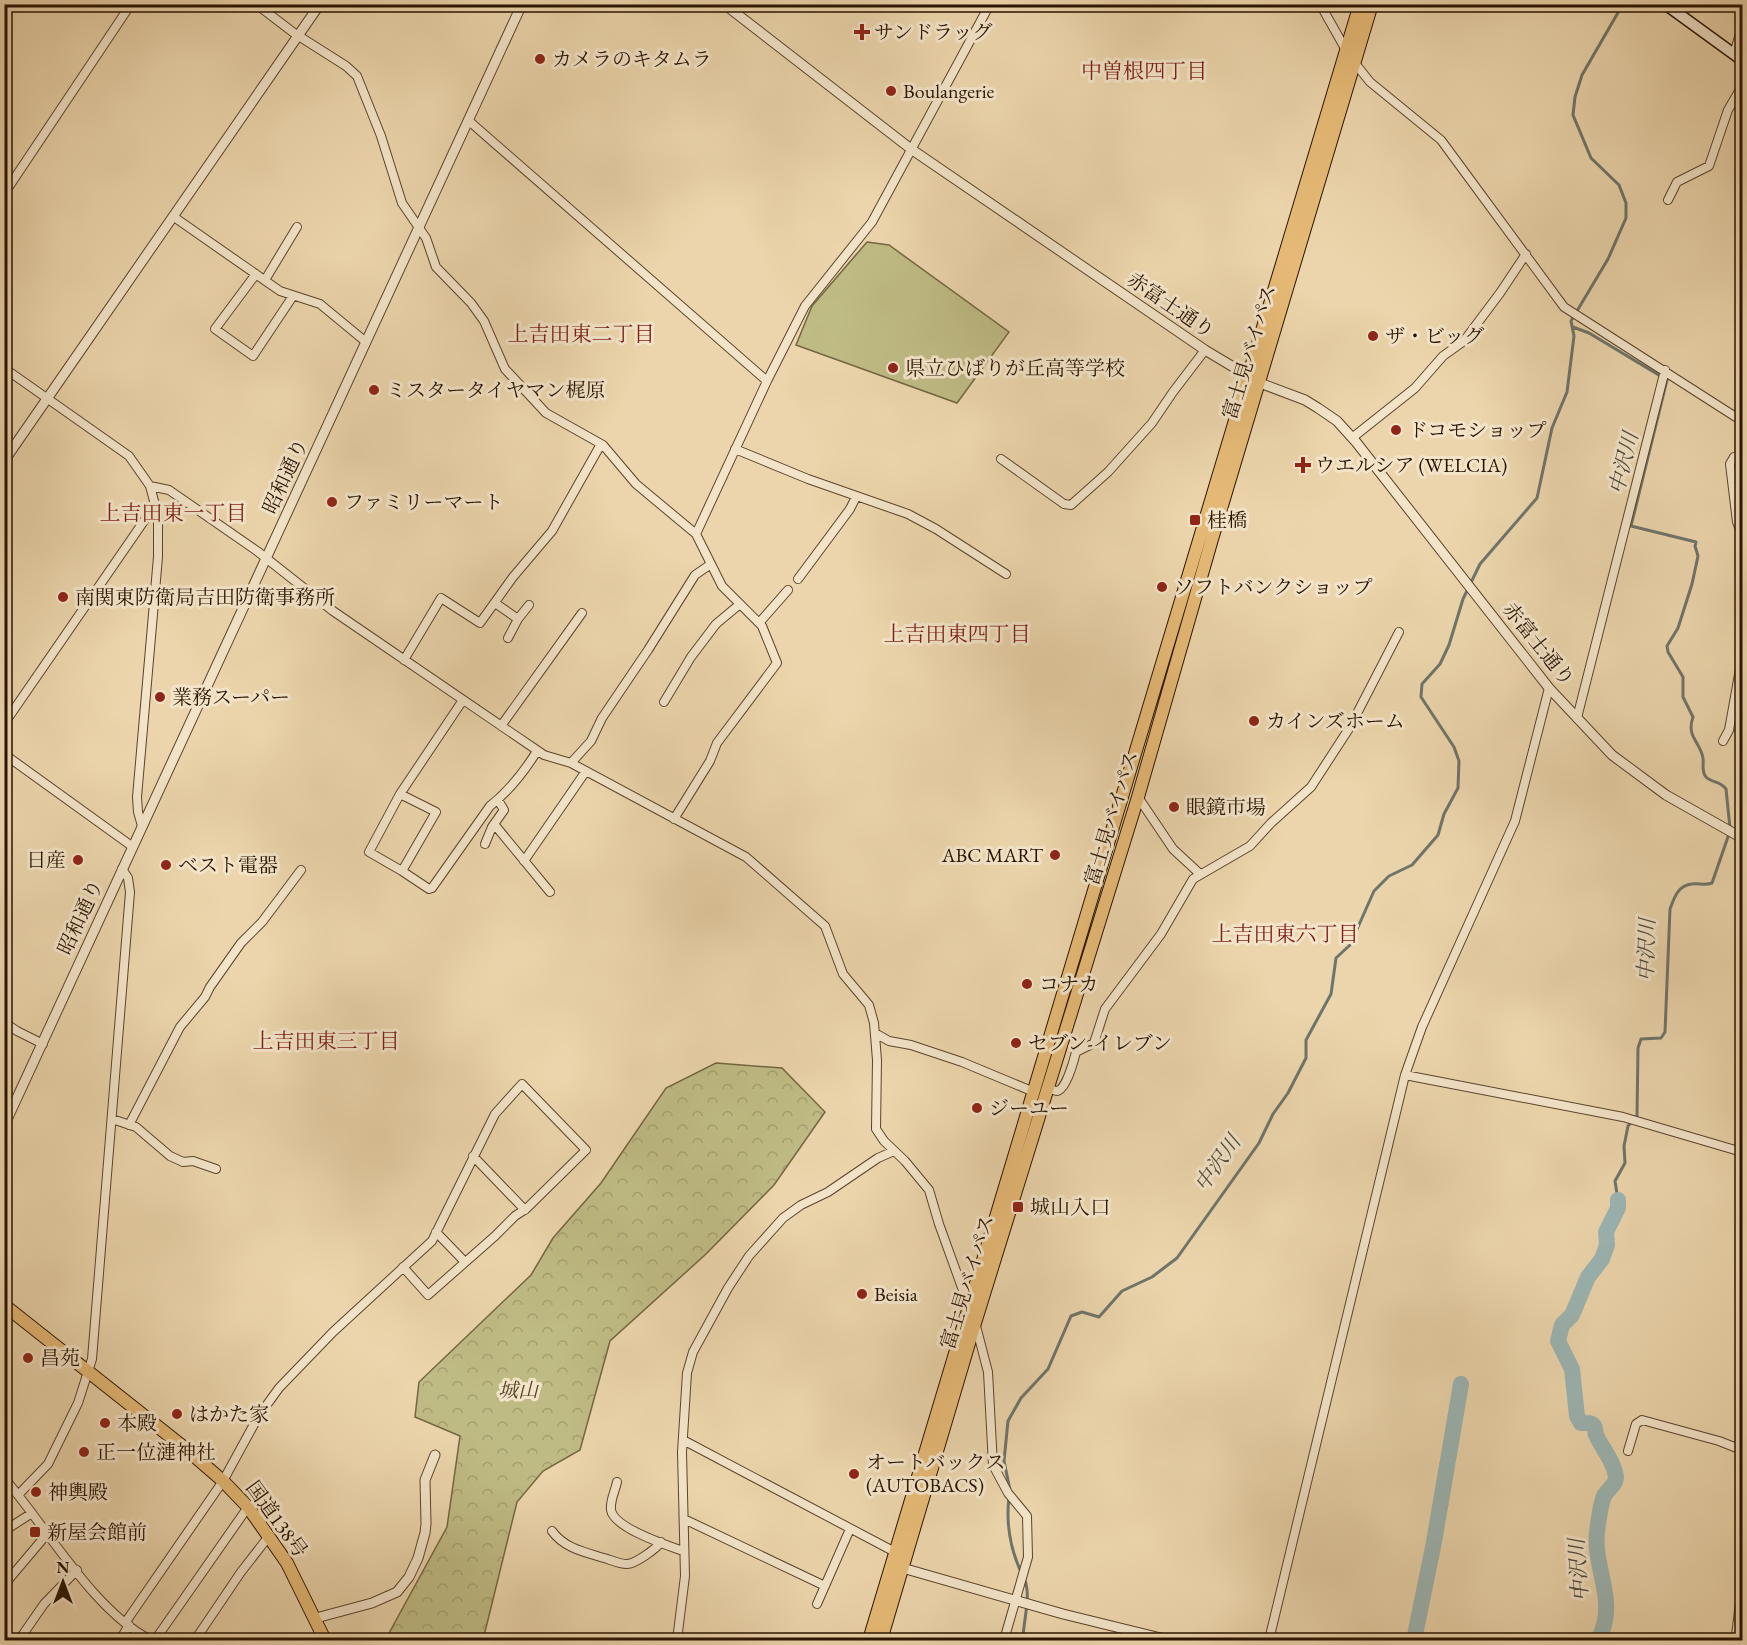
<svg xmlns="http://www.w3.org/2000/svg" width="1747" height="1645" font-family="'EB Garamond','Noto Serif JP',serif">
<defs>
<pattern id="forest-crowns" width="20" height="18" patternUnits="userSpaceOnUse" patternTransform="scale(1.5)"><rect width="20" height="18" fill="#bfbb84"/><path d="M2 6a3 3 0 1 1 6 0M12 15a3 3 0 1 1 6 0" fill="none" stroke="#a4a070"/></pattern>
</defs>
<rect width="100%" height="100%" fill="#ecd5ac"/>
<filter id="stains"><feTurbulence type="fractalNoise" baseFrequency=".00333" numOctaves="4"/><feColorMatrix values="0 0 0 0 .2 0 0 0 0 .09 0 0 0 0 .02 0 0 0 .5 -.17"/></filter>
<radialGradient id="worn" r=".72"><stop offset=".6" stop-color="#630" stop-opacity="0"/><stop offset="1" stop-color="#630" stop-opacity=".3"/></radialGradient>
<path fill="url(#forest-crowns)" stroke="#746742" stroke-width="1.5" d="M 716,1063 L 782,1068 L 825,1112 L 774,1185 L 706,1254 L 610,1341 L 580,1450 L 543,1471 L 517,1502 L 483,1640 L 410,1640 L 388,1635 L 447,1527 L 460,1436 L 415,1417 L 419,1382 L 531,1275 L 553,1238 L 601,1183 L 666,1088 Z"/>
<path fill="#bfbb84" stroke="#746742" stroke-width="1.5" d="M 867,242 L 889,245 L 1009,332 L 957,403 L 796,345 L 812,306 Z"/>
<g fill="none" stroke-linecap="round" stroke-linejoin="round">
<path stroke="#6e756c" stroke-width="3" d="M 1573,327 L 1589,333 L 1667,380 L 1631,526 L 1696,542 L 1695,546 L 1698,556 L 1692,584 L 1678,628 L 1667,646 L 1668,652 L 1683,677 L 1683,697 L 1693,717 C 1686,737 1700,741 1703,758 C 1704,764 1701,771 1706,777 C 1712,783 1721,781 1726,789 L 1730,828
M 1618,1200 L 1615,1181 L 1625,1163 L 1624,1146 L 1628,1126 L 1637,1116 L 1638,1048 L 1641,1039 L 1661,1038 L 1665,1032 L 1670,909 C 1674,898 1678,885 1692,884 C 1700,883 1705,886 1712,883 L 1729,834
M 1010,1490 L 1004,1461 L 1008,1421 L 1021,1398 L 1048,1369 L 1071,1316 L 1082,1312 L 1099,1317 L 1122,1291 L 1152,1277 L 1177,1258 L 1259,1143 L 1273,1114 L 1288,1093 L 1306,1058 L 1306,1040 L 1331,994 L 1336,958 L 1350,945 L 1374,891 L 1389,876 L 1412,865 L 1438,835 L 1444,814 L 1458,788 L 1459,761 L 1454,747 L 1421,697 L 1422,684 L 1440,664 L 1449,645 L 1463,599 L 1480,564 L 1537,498 L 1552,428 L 1567,392 L 1574,336 L 1571,321 L 1608,259 L 1626,218 L 1626,203 L 1619,185 L 1591,158 L 1573,115 L 1575,97 L 1582,75 L 1623,4
M 1009,1497 C 1006,1522 1010,1548 1021,1572
M 1023,1640 C 1023,1620 1032,1596 1024,1578"/>
<path stroke="#9cb6b4" stroke-width="16" d="M 1414,1640 L 1434,1542 L 1461,1384
M 1598,1640 C 1619,1602 1593,1570 1597,1532 C 1598,1524 1601,1503 1604,1496 C 1609,1487 1619,1484 1615,1472 C 1612,1459 1602,1448 1596,1435 C 1595,1433 1596,1429 1594,1426 C 1591,1422 1586,1423 1581,1423 L 1577,1416 L 1572,1369 L 1558,1341 L 1562,1325 L 1572,1315 L 1588,1277 L 1602,1259 L 1607,1245 L 1606,1232 L 1618,1208 L 1618,1200"/>
<defs>
<path id="minor" d="M 256,4 L 294,33 L 346,66 L 357,76 L 381,136 L 402,203 L 426,238 L 436,267 L 471,303 L 484,321 L 505,369 L 546,413 L 603,445 L 636,484 L 696,534 L 722,586 L 762,626 L 777,663 L 717,743 L 710,761 L 674,819
M 1320,4 L 1346,50
M 1734,54 L 1742,27
M 1354,62 L 1370,82 L 1441,140 L 1564,307 L 1742,421
M 469,121 L 767,381
M 4,194 L 131,4
M 1668,200 L 1677,182 L 1709,166 L 1728,110 L 1742,86
M 174,217 L 280,291 L 320,304 L 366,342
M 256,274 L 215,329 L 253,356 L 293,296
M 265,280 L 297,227
M 4,368 L 129,456 L 150,486 L 158,516 L 158,557 L 137,797 L 138,812 L 142,826
M 1352,438 L 1415,388 L 1443,356 L 1464,341 L 1500,293 L 1526,254
M 735,449 L 808,479 L 908,514 L 936,529 L 1006,574
M 1742,455 L 1734,457 L 1730,464 L 1737,522 L 1742,535
M 1001,459 L 1064,504 L 1071,505 L 1108,472 L 1152,423 L 1173,392 L 1205,350
M 150,486 L 169,490 L 257,551 L 333,611 L 544,755 L 571,763 L 746,857 L 825,926 L 843,974 L 869,1005 L 874,1023 L 877,1060 L 876,1129 L 884,1141 L 905,1161 L 929,1190 L 939,1224 L 969,1307
M 696,534 L 767,381 L 805,306 L 872,222 L 990,4
M 798,579 L 850,509 L 856,497
M 495,603 L 518,619
M 759,623 L 788,590
M 508,638 L 518,619 L 529,605
M 404,660 L 441,598 L 480,623 L 513,577 L 552,531 L 601,444
M 664,702 L 691,657 L 716,624 L 740,604
M 1577,718 L 1665,370
M 4,724 L 155,505
M 501,726 L 582,613
M 1723,741 L 1729,730 L 1742,658
M 4,754 L 133,847
M 571,763 L 591,741 L 602,718 L 648,650 L 695,575 L 711,564
M 400,794 L 436,812 L 402,871 L 369,852 L 400,794 L 463,700
M 1138,797 L 1173,849 L 1200,874
M 494,824 L 550,892
M 485,844 L 492,827 L 504,810 L 498,800
M 524,861 L 586,771
M 402,871 L 429,889 L 432,888 L 490,806 C 509,791 524,772 537,751
M 4,1022 L 17,1031 L 43,1044
M 875,1033 L 889,1041 L 911,1045 L 962,1062 L 1034,1092
M 1405,1075 L 1623,1117 L 1742,1152
M 1048,1088 C 1049,1088 1055,1091 1057,1091 C 1066,1090 1074,1060 1076,1052 L 1094,1043 L 1105,1009 L 1161,934 L 1193,879 L 1250,846 L 1271,823 L 1311,787 L 1350,727 L 1399,632
M 112,1119 L 136,1127 L 170,1156 L 183,1162 L 193,1161 L 216,1169
M 129,1125 L 180,1027 L 205,997 L 210,987 L 241,943 L 262,922 L 301,870
M 473,1156 L 525,1210
M 436,1232 L 464,1261
M 976,1326 L 988,1372 L 993,1465 L 1008,1493 L 1027,1516 L 1028,1557 L 1004,1640
M 683,1440 L 895,1552
M 1628,1451 L 1636,1424 L 1642,1420 L 1719,1441 L 1742,1450
M 4,1478 C 47,1527 93,1611 151,1640
M 617,1482 C 615,1492 610,1499 611,1510 C 614,1528 666,1545 683,1551
M 19,1494 L 48,1464 L 78,1403 L 92,1359 L 130,892 L 128,878 L 122,869
M 684,1519 L 825,1586
M 4,1531 L 32,1513
M 552,1531 C 564,1548 584,1552 604,1558 C 611,1560 619,1564 627,1564 C 635,1564 656,1549 661,1542
M 4,1585 L 47,1534
M 817,1604 L 850,1529
M 125,1623 L 223,1481 L 258,1417 L 279,1388 L 333,1332 L 432,1241 L 495,1114 L 522,1084 L 586,1150 L 527,1208 L 515,1216 L 495,1236 L 428,1295 L 403,1267
M 19,1640 L 44,1604 L 77,1570
M 120,1640 L 129,1625
M 155,1640 L 248,1507
M 195,1640 L 241,1572 L 269,1536
M 677,1640 L 685,1576 L 682,1452 L 687,1373 L 693,1352 L 728,1288 L 749,1256 L 783,1218 L 801,1205 L 828,1192 L 878,1158 L 894,1151
M 1269,1640 L 1405,1075 L 1422,1027 L 1515,821 L 1549,688"/>
<path id="tertiary" d="M 724,4 L 911,149 L 1205,350 L 1260,383 L 1305,400 L 1318,408 L 1337,421 L 1356,442 L 1549,688 L 1612,755 L 1666,795 L 1742,838
M 4,461 L 320,4
M 4,1126 L 522,4
M 899,1567 L 1063,1614 L 1169,1640
M 316,1618 L 372,1603 L 397,1592 L 409,1577 L 418,1558 L 425,1533 L 426,1524 L 425,1480 L 435,1455
M 1736,1640 L 1742,1590"/>
<path id="secondary" d="M 1665,4 L 1742,60"/>
<path id="trunk" d="M 4,1305 L 186,1449 L 223,1481 L 248,1507 L 287,1563 L 325,1640
M 869,1640 L 1360,4
M 881,1640 L 975,1323 L 1138,797 L 1212,539 L 1372,4"/>
</defs>
<use href="#minor" stroke="#5a442b" stroke-width="10"/>
<use href="#tertiary" stroke="#5a442b" stroke-width="11"/>
<use href="#secondary" stroke="#291300" stroke-width="13"/>
<use href="#trunk" stroke="#291300" stroke-width="14"/>
<use href="#minor" stroke="#f3e4c9" stroke-width="8"/>
<use href="#tertiary" stroke="#f3e4c9" stroke-width="9"/>
<use href="#secondary" stroke="#f3e4c9" stroke-width="10"/>
<use href="#trunk" stroke="#e6ba76" stroke-width="12"/>
</g>
<g fill="#8f2418" stroke="#f3e4c9" stroke-width="2">
<path d="M859 23h6v6h6v6h-6v6h-6v-6h-6v-6h6z"/>
<circle cx="540" cy="59" r="6"/>
<circle cx="891" cy="91" r="6"/>
<circle cx="1373" cy="336" r="6"/>
<circle cx="893" cy="368" r="6"/>
<circle cx="374" cy="390" r="6"/>
<circle cx="1396" cy="430" r="6"/>
<path d="M1300 456h6v6h6v6h-6v6h-6v-6h-6v-6h6z"/>
<circle cx="332" cy="502" r="6"/>
<rect x="1189" y="514" width="12" height="12" rx="3"/>
<circle cx="1162" cy="587" r="6"/>
<circle cx="63" cy="597" r="6"/>
<circle cx="160" cy="697" r="6"/>
<circle cx="1254" cy="721" r="6"/>
<circle cx="1174" cy="807" r="6"/>
<circle cx="1055" cy="855" r="6"/>
<circle cx="78" cy="860" r="6"/>
<circle cx="166" cy="865" r="6"/>
<circle cx="1027" cy="984" r="6"/>
<circle cx="1016" cy="1043" r="6"/>
<circle cx="977" cy="1108" r="6"/>
<rect x="1012" y="1201" width="12" height="12" rx="3"/>
<circle cx="862" cy="1294" r="6"/>
<circle cx="28" cy="1358" r="6"/>
<circle cx="177" cy="1414" r="6"/>
<circle cx="105" cy="1423" r="6"/>
<circle cx="84" cy="1452" r="6"/>
<circle cx="854" cy="1474" r="6"/>
<circle cx="36" cy="1492" r="6"/>
<rect x="29" y="1526" width="12" height="12" rx="3"/>
</g>
<g text-anchor="middle" dominant-baseline="central" stroke-width="6" stroke-linejoin="round" paint-order="stroke">
<g font-size="20" fill="#291300" stroke="#f3e4c9" text-anchor="start">
<text x="874" y="32">サンドラッグ</text>
<text x="552" y="59">カメラのキタムラ</text>
<text x="903" y="91">Boulangerie</text>
<text x="1385" y="336">ザ・ビッグ</text>
<text x="905" y="368">県立ひばりが丘高等学校</text>
<text x="386" y="390">ミスタータイヤマン梶原</text>
<text x="1408" y="430">ドコモショップ</text>
<text x="1315" y="465">ウエルシア (WELCIA)</text>
<text x="344" y="502">ファミリーマート</text>
<text x="1207" y="520">桂橋</text>
<text x="1174" y="587">ソフトバンクショップ</text>
<text x="75" y="597">南関東防衛局吉田防衛事務所</text>
<text x="172" y="697">業務スーパー</text>
<text x="1266" y="721">カインズホーム</text>
<text x="1186" y="807">眼鏡市場</text>
<text x="1043" y="855" text-anchor="end">ABC MART</text>
<text x="66" y="860" text-anchor="end">日産</text>
<text x="178" y="865">ベスト電器</text>
<text x="1039" y="984">コナカ</text>
<text x="1028" y="1043">セブン-イレブン</text>
<text x="989" y="1108">ジーユー</text>
<text x="1030" y="1207">城山入口</text>
<text x="874" y="1294">Beisia</text>
<text x="40" y="1358">昌苑</text>
<text x="189" y="1414">はかた家</text>
<text x="117" y="1423">本殿</text>
<text x="96" y="1452">正一位漣神社</text>
<text x="866" y="1462">オートバックス<tspan x="866" dy="23">(AUTOBACS)</tspan></text>
<text x="48" y="1492">神輿殿</text>
<text x="47" y="1532">新屋会館前</text>
</g>
<g font-size="20" fill="#291300" stroke="#f3e4c9">
<text transform="translate(1171 305) rotate(34)">赤富士通り</text>
<text transform="translate(1249 352) rotate(-73)">富士見バイパス</text>
<text transform="translate(285 476) rotate(-65)">昭和通り</text>
<text transform="translate(1539 644) rotate(51)">赤富士通り</text>
<text transform="translate(1111 818) rotate(-73)">富士見バイパス</text>
<text transform="translate(80 917) rotate(-65)">昭和通り</text>
<text transform="translate(967 1282) rotate(-73)">富士見バイパス</text>
<text transform="translate(277 1519) rotate(54)">国道138号</text>
</g>
<g font-size="20" font-style="italic" fill="#564528" stroke="#f3e4c9">
<text x="518" y="1390">城山</text>
</g>
<g font-size="21" fill="#7a1f14" stroke="#f3e4c9">
<text x="1144" y="70">中曽根四丁目</text>
<text x="581" y="333">上吉田東二丁目</text>
<text x="173" y="512">上吉田東一丁目</text>
<text x="957" y="633">上吉田東四丁目</text>
<text x="1285" y="933">上吉田東六丁目</text>
<text x="326" y="1040">上吉田東三丁目</text>
</g>
<g font-size="21" font-style="italic" fill="#514c3f" stroke="#f3e4c9">
<text transform="translate(1623 463) rotate(-76)">中沢川</text>
<text transform="translate(1646 950) rotate(-88)">中沢川</text>
<text transform="translate(1217 1163) rotate(-55)">中沢川</text>
<text transform="translate(1578 1570) rotate(-94)">中沢川</text>
</g>
</g>
<rect width="1747" height="1645" fill="none" stroke="#ecd5ac" stroke-width="24"/>
<rect x="6" y="6" width="1735" height="1633" fill="none" stroke="#291300" stroke-width="3"/>
<rect x="12" y="12" width="1723" height="1621" fill="none" stroke="#291300" stroke-width="1.5"/>
<g transform="translate(63 1582)" stroke="#f3e4c9" stroke-width="4.5" paint-order="stroke">
<path d="M0-4.5L10 22L0 15L-10 22Z" fill="#291300"/>
<text y="-9" font-size="16" font-weight="bold" text-anchor="middle" fill="#291300">N</text>
</g>
<rect width="100%" height="100%" filter="url(#stains)"/>
<rect width="100%" height="100%" fill="url(#worn)"/>
</svg>
